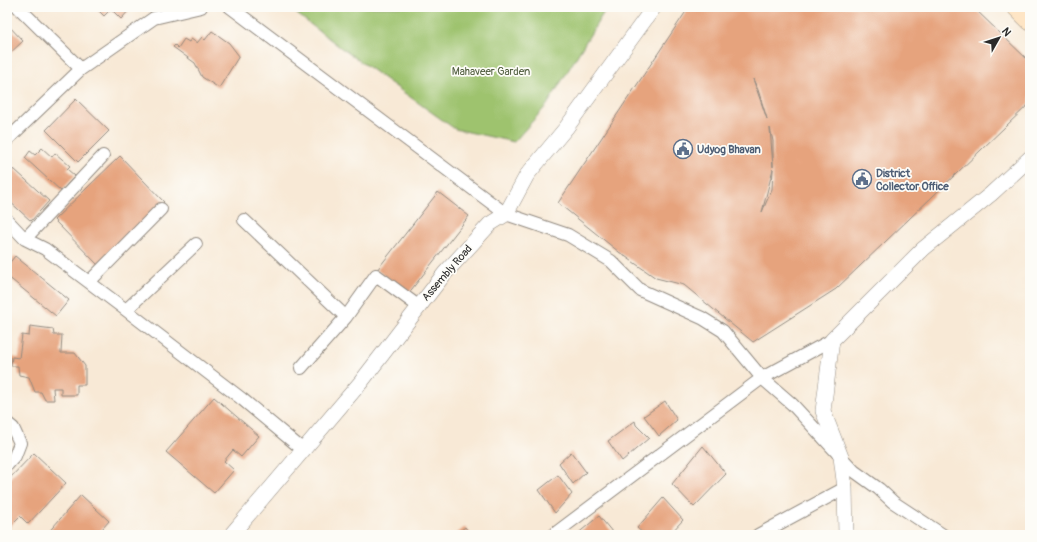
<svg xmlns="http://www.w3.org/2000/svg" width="1037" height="542" font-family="Pangolin,sans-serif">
<rect width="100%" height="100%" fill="#fdfcf7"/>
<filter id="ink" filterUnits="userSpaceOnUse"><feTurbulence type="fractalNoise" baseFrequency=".025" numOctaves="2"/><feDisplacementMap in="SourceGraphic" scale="8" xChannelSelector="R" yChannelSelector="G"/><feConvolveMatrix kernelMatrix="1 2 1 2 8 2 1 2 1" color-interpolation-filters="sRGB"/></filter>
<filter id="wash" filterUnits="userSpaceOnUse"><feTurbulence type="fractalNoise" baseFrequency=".012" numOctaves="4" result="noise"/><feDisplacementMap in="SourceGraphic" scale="16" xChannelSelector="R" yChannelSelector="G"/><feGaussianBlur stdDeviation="0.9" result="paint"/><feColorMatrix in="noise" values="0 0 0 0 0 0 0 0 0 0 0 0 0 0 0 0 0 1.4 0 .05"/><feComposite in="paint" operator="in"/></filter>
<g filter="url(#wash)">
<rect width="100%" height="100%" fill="#f8e9d6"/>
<path fill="#9ec36e" stroke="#64774c" d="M 288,7 L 607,7 L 547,105 L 514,142 L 455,129 L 340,47 Z"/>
<g id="blocks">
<path fill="#e6a37d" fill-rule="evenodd" d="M 95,7 L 132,7 L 121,19 L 111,9 L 104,16 Z
M 689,7 L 973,7 L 1030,62 L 1030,103 L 836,289 L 753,342 L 684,285 L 656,278 L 619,252 L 558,203 ZM 753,79 L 758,90 L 767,119 ZM 770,128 L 773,141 L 773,167 ZM 773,169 L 772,189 L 762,212 Z
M 7,24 L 23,41 L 7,56 Z
M 212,31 L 229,43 L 239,56 L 219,88 L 202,77 L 195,63 L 173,47 L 175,45 L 178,48 L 184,39 L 189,42 L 191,39 L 197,43 L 202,37 L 205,40 Z
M 76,99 L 109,131 L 78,162 L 46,130 Z
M 42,148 L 52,157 L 55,153 L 70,166 L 67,169 L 75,176 L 61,191 L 25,158 L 30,151 L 35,155 Z
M 120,156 L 164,202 L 99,266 L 54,220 Z
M 14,169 L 49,201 L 31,221 L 7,199 L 7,177 Z
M 438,192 L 469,216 L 408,294 L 377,270 Z
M 15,256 L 69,300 L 56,316 L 7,276 L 7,266 Z
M 30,326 L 53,329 L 54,335 L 62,335 L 61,353 L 75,353 L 85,366 L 85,385 L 77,385 L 77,395 L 61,395 L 61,388 L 53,388 L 54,400 L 45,400 L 41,392 L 35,392 L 29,377 L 19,375 L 18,366 L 11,366 L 12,357 L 19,358 L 22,335 L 29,336 Z
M 214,397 L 259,436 L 241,457 L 233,450 L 224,461 L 234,470 L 214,493 L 166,452 Z
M 665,401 L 677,420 L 659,436 L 644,416 Z
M 635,421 L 636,425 L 649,438 L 622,461 L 608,441 Z
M 703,446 L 726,474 L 694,507 L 672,484 Z
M 571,452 L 586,472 L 573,484 L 559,463 Z
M 34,453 L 66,483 L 28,524 L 20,516 L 7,529 L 7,481 Z
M 558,475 L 572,494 L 555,513 L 539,490 Z
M 81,495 L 109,521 L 97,535 L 46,535 Z
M 663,498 L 683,520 L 669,535 L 645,535 L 637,528 Z
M 599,516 L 613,533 L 610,535 L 576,535 Z
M 465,527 L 471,535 L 455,535 Z"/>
</g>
</g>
<g filter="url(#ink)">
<use href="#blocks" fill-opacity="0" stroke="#928a80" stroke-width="1"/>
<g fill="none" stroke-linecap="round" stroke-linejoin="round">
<defs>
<path id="minor" d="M 18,7 L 81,69
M 230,7 L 506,214 L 568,235 L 611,261 L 640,290 L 702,318 L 723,331 L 762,378 L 792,404 L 854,471 L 879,489 L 893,502 L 943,535
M 7,140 L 81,69 L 154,18 L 201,7
M 7,220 L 25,239 L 45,249 L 126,310 L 242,399 L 302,449
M 244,220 L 346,317
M 25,239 L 103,156
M 89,282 L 161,209
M 126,310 L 196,244
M 301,368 L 346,317 L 376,275 L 418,306
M 7,423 L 13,428 L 20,443 L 15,456 L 7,465
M 553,535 L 762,378 L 832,340
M 758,535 L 845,488"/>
<path id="tertiary" d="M 231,535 L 361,382 L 445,273 L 490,224 L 506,214 L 527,175 L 566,128 L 654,7
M 846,535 L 845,488 L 841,457 L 823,411 L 832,340 L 923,249 L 991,194 L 1030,158"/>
<path id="secondary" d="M 1015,7 L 1030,22"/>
</defs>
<use href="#minor" stroke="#928a80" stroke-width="14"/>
<use href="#tertiary" stroke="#928a80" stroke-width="16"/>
<use href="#secondary" stroke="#928a80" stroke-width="18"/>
<use href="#minor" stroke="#fff" stroke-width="12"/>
<use href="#tertiary" stroke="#fff" stroke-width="15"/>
<use href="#secondary" stroke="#fee5c5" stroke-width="17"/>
</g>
</g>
<defs>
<symbol id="civic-ring" viewBox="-11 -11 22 22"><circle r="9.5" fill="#fdfcf7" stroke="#5c6f8a" stroke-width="1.5"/><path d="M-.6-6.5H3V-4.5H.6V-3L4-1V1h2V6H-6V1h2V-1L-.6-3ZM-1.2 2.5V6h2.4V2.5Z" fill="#5c6f8a"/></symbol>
</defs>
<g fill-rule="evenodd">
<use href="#civic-ring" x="672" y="138" width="22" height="22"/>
<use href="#civic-ring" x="851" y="168" width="22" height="22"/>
</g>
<g text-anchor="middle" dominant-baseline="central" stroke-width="3.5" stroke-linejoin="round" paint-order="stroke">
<g font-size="11" fill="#536042" stroke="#fdfcf7">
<text x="491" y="71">Mahaveer Garden</text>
</g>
<g font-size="11" font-weight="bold" fill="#4e5e75" stroke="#fdfcf7" text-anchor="start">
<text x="697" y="149">Udyog Bhavan</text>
<text x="876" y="173">District<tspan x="876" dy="13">Collector Office</tspan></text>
</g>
<g font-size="11" fill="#2b2b2b" stroke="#fdfcf7">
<text transform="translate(447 273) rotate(-49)">Assembly Road</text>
</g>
</g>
<rect width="1037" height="542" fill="none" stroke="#fdfcf7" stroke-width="24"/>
<g transform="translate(999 38) rotate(51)" stroke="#fdfcf7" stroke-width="3" paint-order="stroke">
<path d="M0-3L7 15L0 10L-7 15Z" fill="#2b2b2b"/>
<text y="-6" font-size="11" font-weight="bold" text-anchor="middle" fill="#2b2b2b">N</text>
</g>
</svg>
